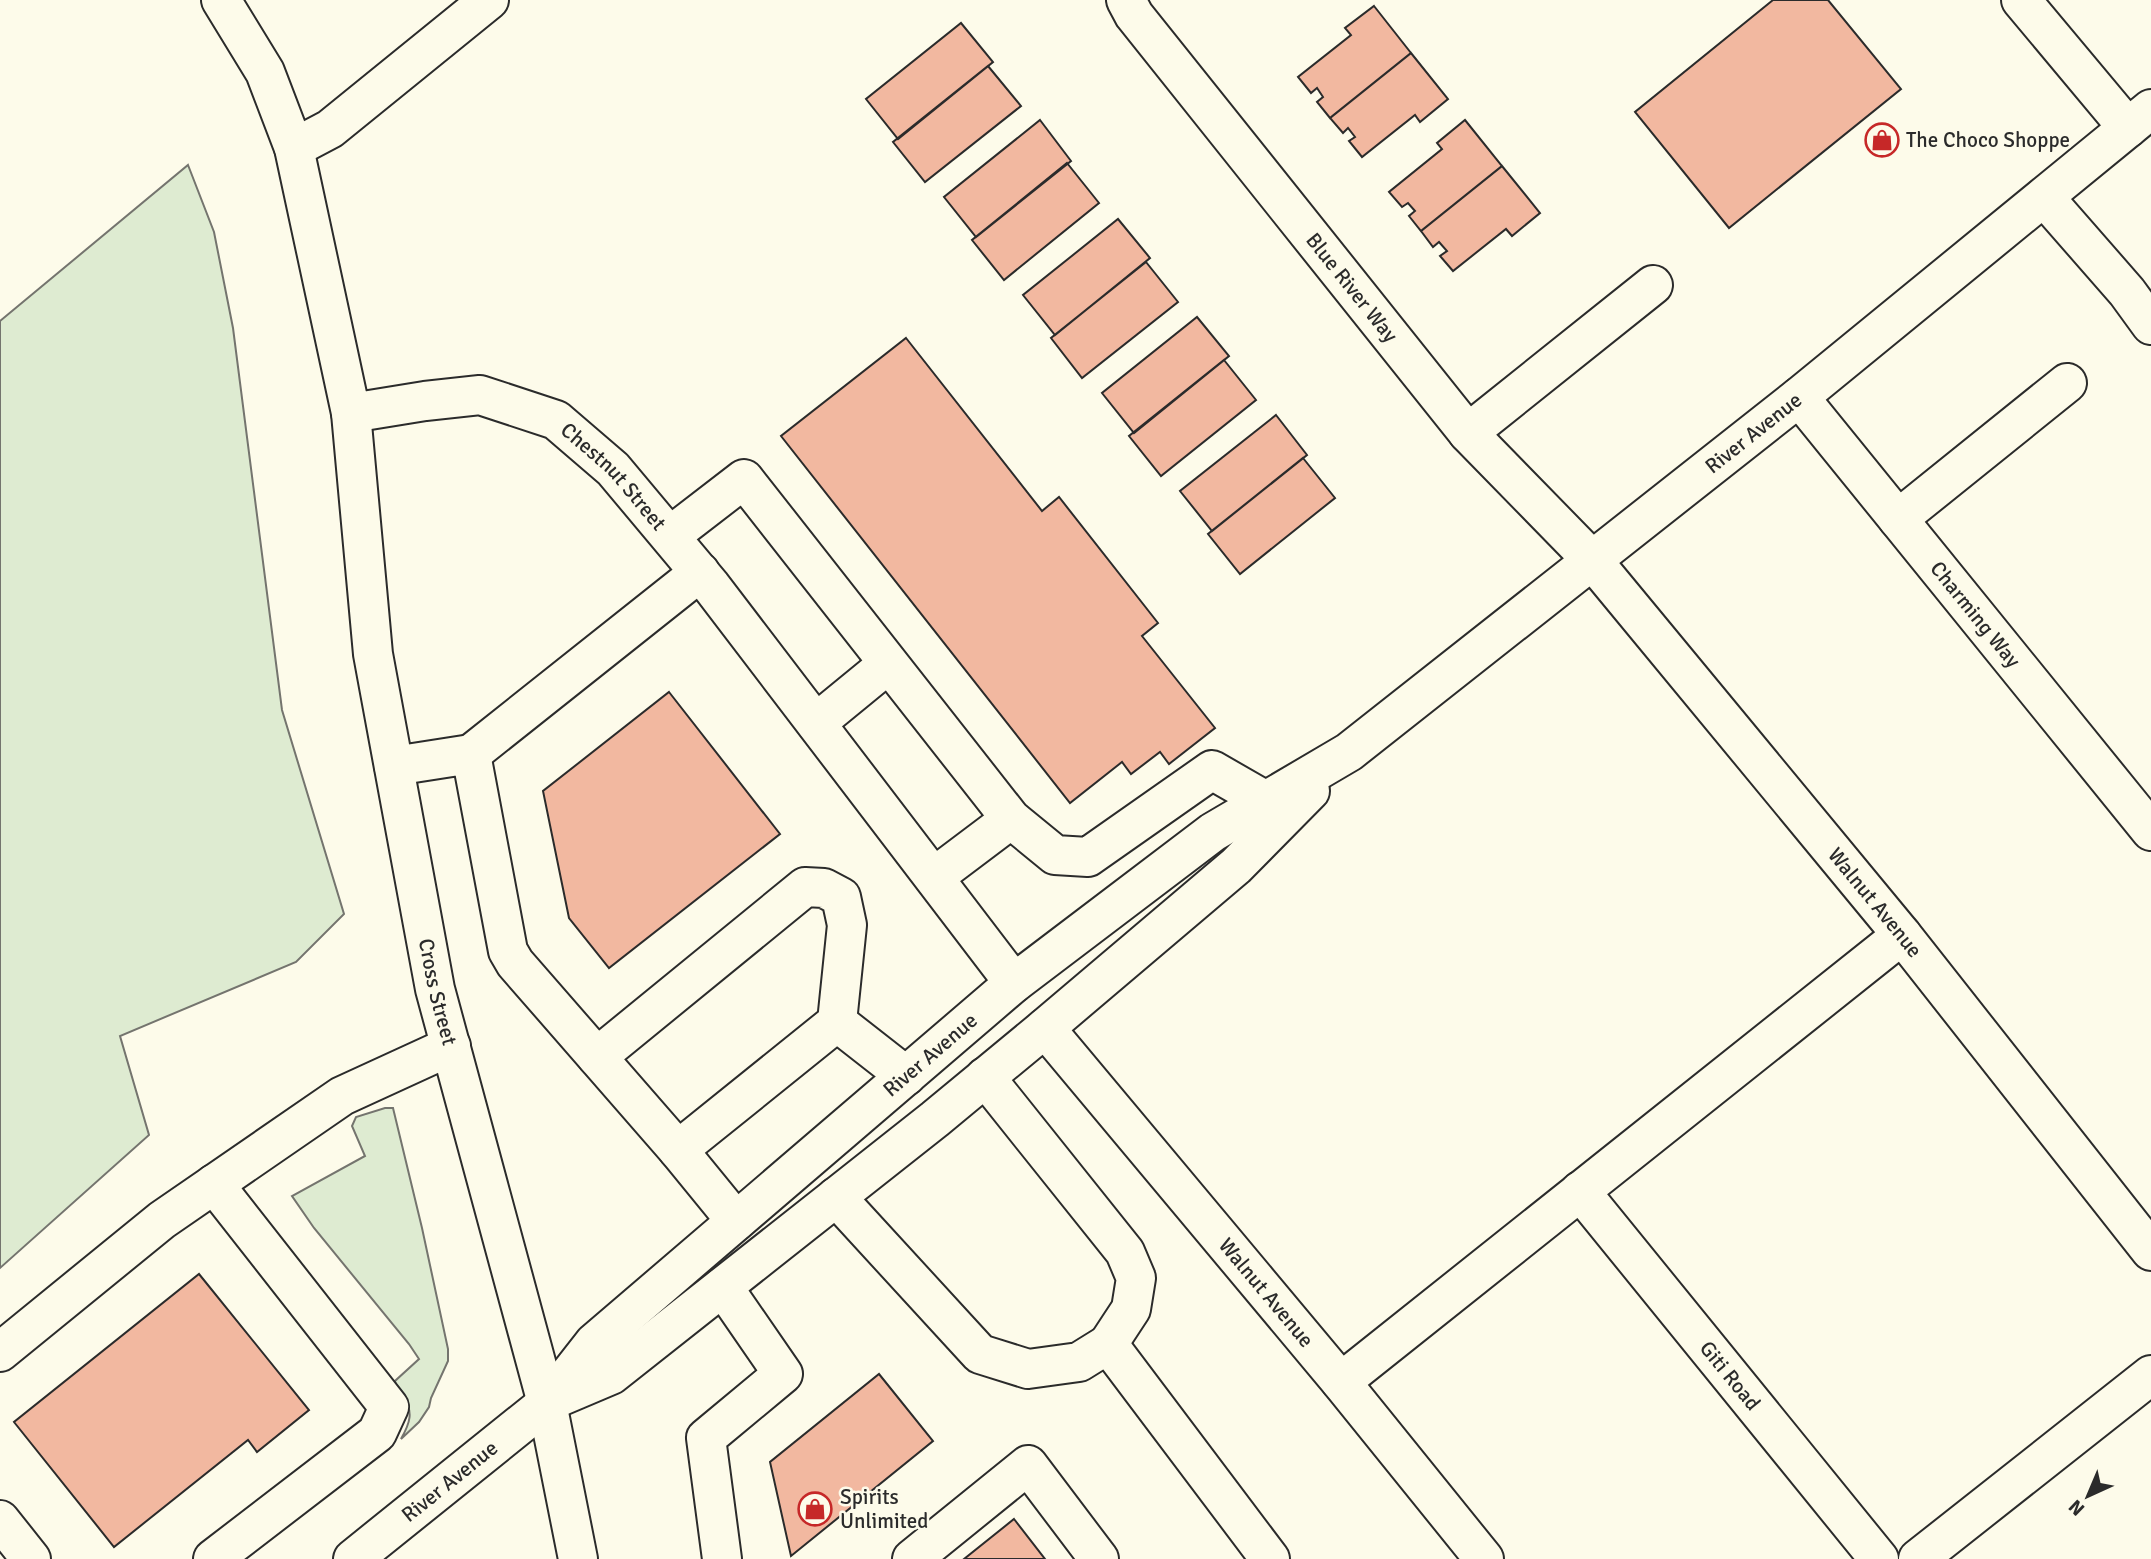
<svg xmlns="http://www.w3.org/2000/svg" width="2151" height="1559" font-family="Signika,sans-serif">
<rect width="100%" height="100%" fill="#fdfbea"/>
<path fill="#deebd1" stroke="#74746e" stroke-width="2" d="M 188,165 L 214,232 L 233,328 L 282,710 L 344,914 L 296,962 L 120,1036 L 149,1135 L 0,1268 L 0,321 Z
M 385,1108 L 393,1108 L 422,1228 L 448,1349 L 448,1361 L 431,1398 L 429,1407 L 419,1422 L 401,1439 C 410,1423 414,1412 403,1396 C 398,1390 396,1388 395,1381 L 419,1359 L 409,1344 L 314,1228 L 292,1196 L 365,1156 L 352,1126 L 356,1117 Z"/>
<path fill="#f2b8a0" stroke="#2b2b2b" stroke-width="2" d="M 1773,0 L 1828,0 L 1901,89 L 1729,228 L 1635,112 Z
M 1374,6 L 1411,53 L 1330,118 L 1317,102 L 1323,97 L 1317,88 L 1311,93 L 1298,77 L 1351,35 L 1345,28 Z
M 961,23 L 993,62 L 898,139 L 866,99 Z
M 1411,53 L 1448,99 L 1420,122 L 1415,115 L 1362,157 L 1349,141 L 1355,137 L 1348,128 L 1343,133 L 1330,118 Z
M 988,66 L 1021,106 L 925,182 L 893,142 Z
M 1040,120 L 1071,161 L 976,237 L 944,197 Z
M 1465,120 L 1502,166 L 1421,231 L 1409,216 L 1415,211 L 1408,203 L 1402,207 L 1389,192 L 1442,149 L 1437,143 Z
M 1067,163 L 1099,203 L 1004,280 L 972,240 Z
M 1502,166 L 1540,213 L 1512,236 L 1506,229 L 1453,271 L 1440,256 L 1447,251 L 1439,242 L 1433,247 L 1421,231 Z
M 1118,219 L 1150,258 L 1055,335 L 1023,295 Z
M 1146,262 L 1178,302 L 1082,378 L 1051,338 Z
M 1197,317 L 1229,356 L 1134,433 L 1102,393 Z
M 906,338 L 1042,511 L 1059,497 L 1158,623 L 1142,636 L 1215,728 L 1169,764 L 1160,752 L 1131,774 L 1122,762 L 1070,803 L 781,436 Z
M 1224,360 L 1256,400 L 1161,476 L 1129,436 Z
M 1276,415 L 1307,455 L 1212,531 L 1180,491 Z
M 1303,458 L 1335,498 L 1240,574 L 1208,534 Z
M 669,692 L 780,834 L 609,968 L 569,918 L 543,791 Z
M 199,1274 L 309,1410 L 257,1452 L 248,1440 L 114,1547 L 14,1422 Z
M 879,1374 L 933,1441 L 791,1556 L 770,1462 Z
M 1014,1519 L 1045,1559 L 964,1559 Z"/>
<g fill="none" stroke-linecap="round" stroke-linejoin="round">
<defs>
<g id="minor">
<path id="s1" d="M 221,0 L 265,72 L 294,148 L 351,413 L 425,401 L 480,395 L 556,420 L 613,469 L 711,586 L 1014,983"/>
<path id="s2" d="M 1126,0 L 1134,15 L 1468,433 L 1593,561 L 1902,935 L 2151,1251"/>
<path d="M 2021,0 L 2128,128"/>
<path d="M 294,148 L 330,129 L 489,0"/>
<path d="M 2044,197 L 2127,292 L 2151,325"/>
<path id="s3" d="M 1799,397 L 2151,831"/>
<path id="s4" d="M 351,413 L 373,654 L 435,989 L 547,1403"/>
<path d="M 1468,433 L 1653,285"/>
<path d="M 1898,519 L 2067,383"/>
<path d="M 670,536 L 744,479 L 1011,819 L 1055,855 L 1088,857 L 1212,770 L 1266,801"/>
<path d="M 816,723 L 888,664"/>
<path d="M 471,754 L 700,572"/>
<path d="M 394,766 L 471,754 L 508,951 L 515,963 L 678,1150 L 736,1221"/>
<path d="M 934,877 L 1011,819"/>
<path d="M 837,1022 L 906,1076"/>
<path id="s5" d="M 1045,1028 L 1341,1382 L 1484,1559"/>
<path d="M 597,1057 L 805,887 L 824,888 L 841,897 L 847,925 L 837,1022 L 678,1150"/>
<path d="M 985,1077 L 1125,1252 L 1136,1278 L 1131,1309 L 1108,1344"/>
<path id="s6" d="M 1580,1191 L 1879,1559"/>
<path d="M 836,1197 L 980,1354 L 1028,1369 L 1079,1362 L 1108,1344 L 1270,1559"/>
<path d="M 0,1352 L 162,1220 L 342,1096 L 451,1046"/>
<path d="M 1341,1382 L 1902,935"/>
<path d="M 0,1520 L 31,1559"/>
<path d="M 213,1559 L 377,1433 L 389,1407 L 214,1184"/>
<path d="M 722,1559 L 706,1438 L 783,1374 L 723,1287"/>
<path d="M 912,1559 L 1028,1465 L 1099,1559"/>
<path d="M 1918,1559 L 2151,1375"/>
</g>
<path id="major" d="M 547,1403 L 578,1559"/>
<g id="highway">
<path d="M 552,1400 L 611,1375 L 935,1119 L 1045,1028 L 1236,866 L 1310,791"/>
<path id="s7" d="M 353,1559 L 547,1403 L 594,1343 L 1014,983 L 1213,832 L 1349,752 L 1799,397 L 2151,109"/>
</g>
</defs>
<use href="#minor" stroke="#2b2b2b" stroke-width="42"/>
<use href="#major" stroke="#2b2b2b" stroke-width="42"/>
<use href="#highway" stroke="#2b2b2b" stroke-width="42"/>
<use href="#minor" stroke="#fdfbea" stroke-width="38"/>
<use href="#major" stroke="#fdfbea" stroke-width="38"/>
<use href="#highway" stroke="#fdfbea" stroke-width="38"/>
</g>
<defs>
<symbol id="shop-ring" viewBox="-11 -11 22 22"><circle r="9.5" fill="#fdfbea" stroke="#c62828" stroke-width="1.5"/><path d="M-5-2.5h2.3a2.7 3.5 0 0 1 5.4 0H5L5.5 6h-11ZM-1.5-2.5h3a1.5 2.3 0 0 0-3 0Z" fill="#c62828"/></symbol>
</defs>
<g fill-rule="evenodd">
<use href="#shop-ring" x="1863" y="121" width="38" height="38"/>
<use href="#shop-ring" x="796" y="1490" width="38" height="38"/>
</g>
<g text-anchor="middle" dominant-baseline="central" stroke-width="5" stroke-linejoin="round" paint-order="stroke">
<g font-size="21" fill="#2b2b2b" stroke="#fdfbea" text-anchor="start">
<text x="1906" y="140">The Choco Shoppe</text>
<text x="840" y="1497">Spirits<tspan x="840" dy="24">Unlimited</tspan></text>
</g>
<g font-size="21" fill="#2b2b2b" stroke="#fdfbea">
<text stroke="none"><textPath href="#s2" startOffset="366">Blue River Way</textPath></text>
<text stroke="none"><textPath href="#s7" startOffset="1801">River Avenue</textPath></text>
<text stroke="none"><textPath href="#s1" startOffset="728">Chestnut Street</textPath></text>
<text stroke="none"><textPath href="#s3" startOffset="280">Charming Way</textPath></text>
<text stroke="none"><textPath href="#s2" startOffset="1174">Walnut Avenue</textPath></text>
<text stroke="none"><textPath href="#s4" startOffset="586">Cross Street</textPath></text>
<text stroke="none"><textPath href="#s7" startOffset="768">River Avenue</textPath></text>
<text stroke="none"><textPath href="#s5" startOffset="345">Walnut Avenue</textPath></text>
<text stroke="none"><textPath href="#s6" startOffset="238">Giti Road</textPath></text>
<text stroke="none"><textPath href="#s7" startOffset="124">River Avenue</textPath></text>
</g>
</g>
<g transform="translate(2088 1496) rotate(224)" stroke="#fdfbea" stroke-width="5" paint-order="stroke">
<path d="M0-5L12 26L0 18L-12 26Z" fill="#2b2b2b"/>
<text y="-10" font-size="19" font-weight="bold" text-anchor="middle" fill="#2b2b2b">N</text>
</g>
</svg>
